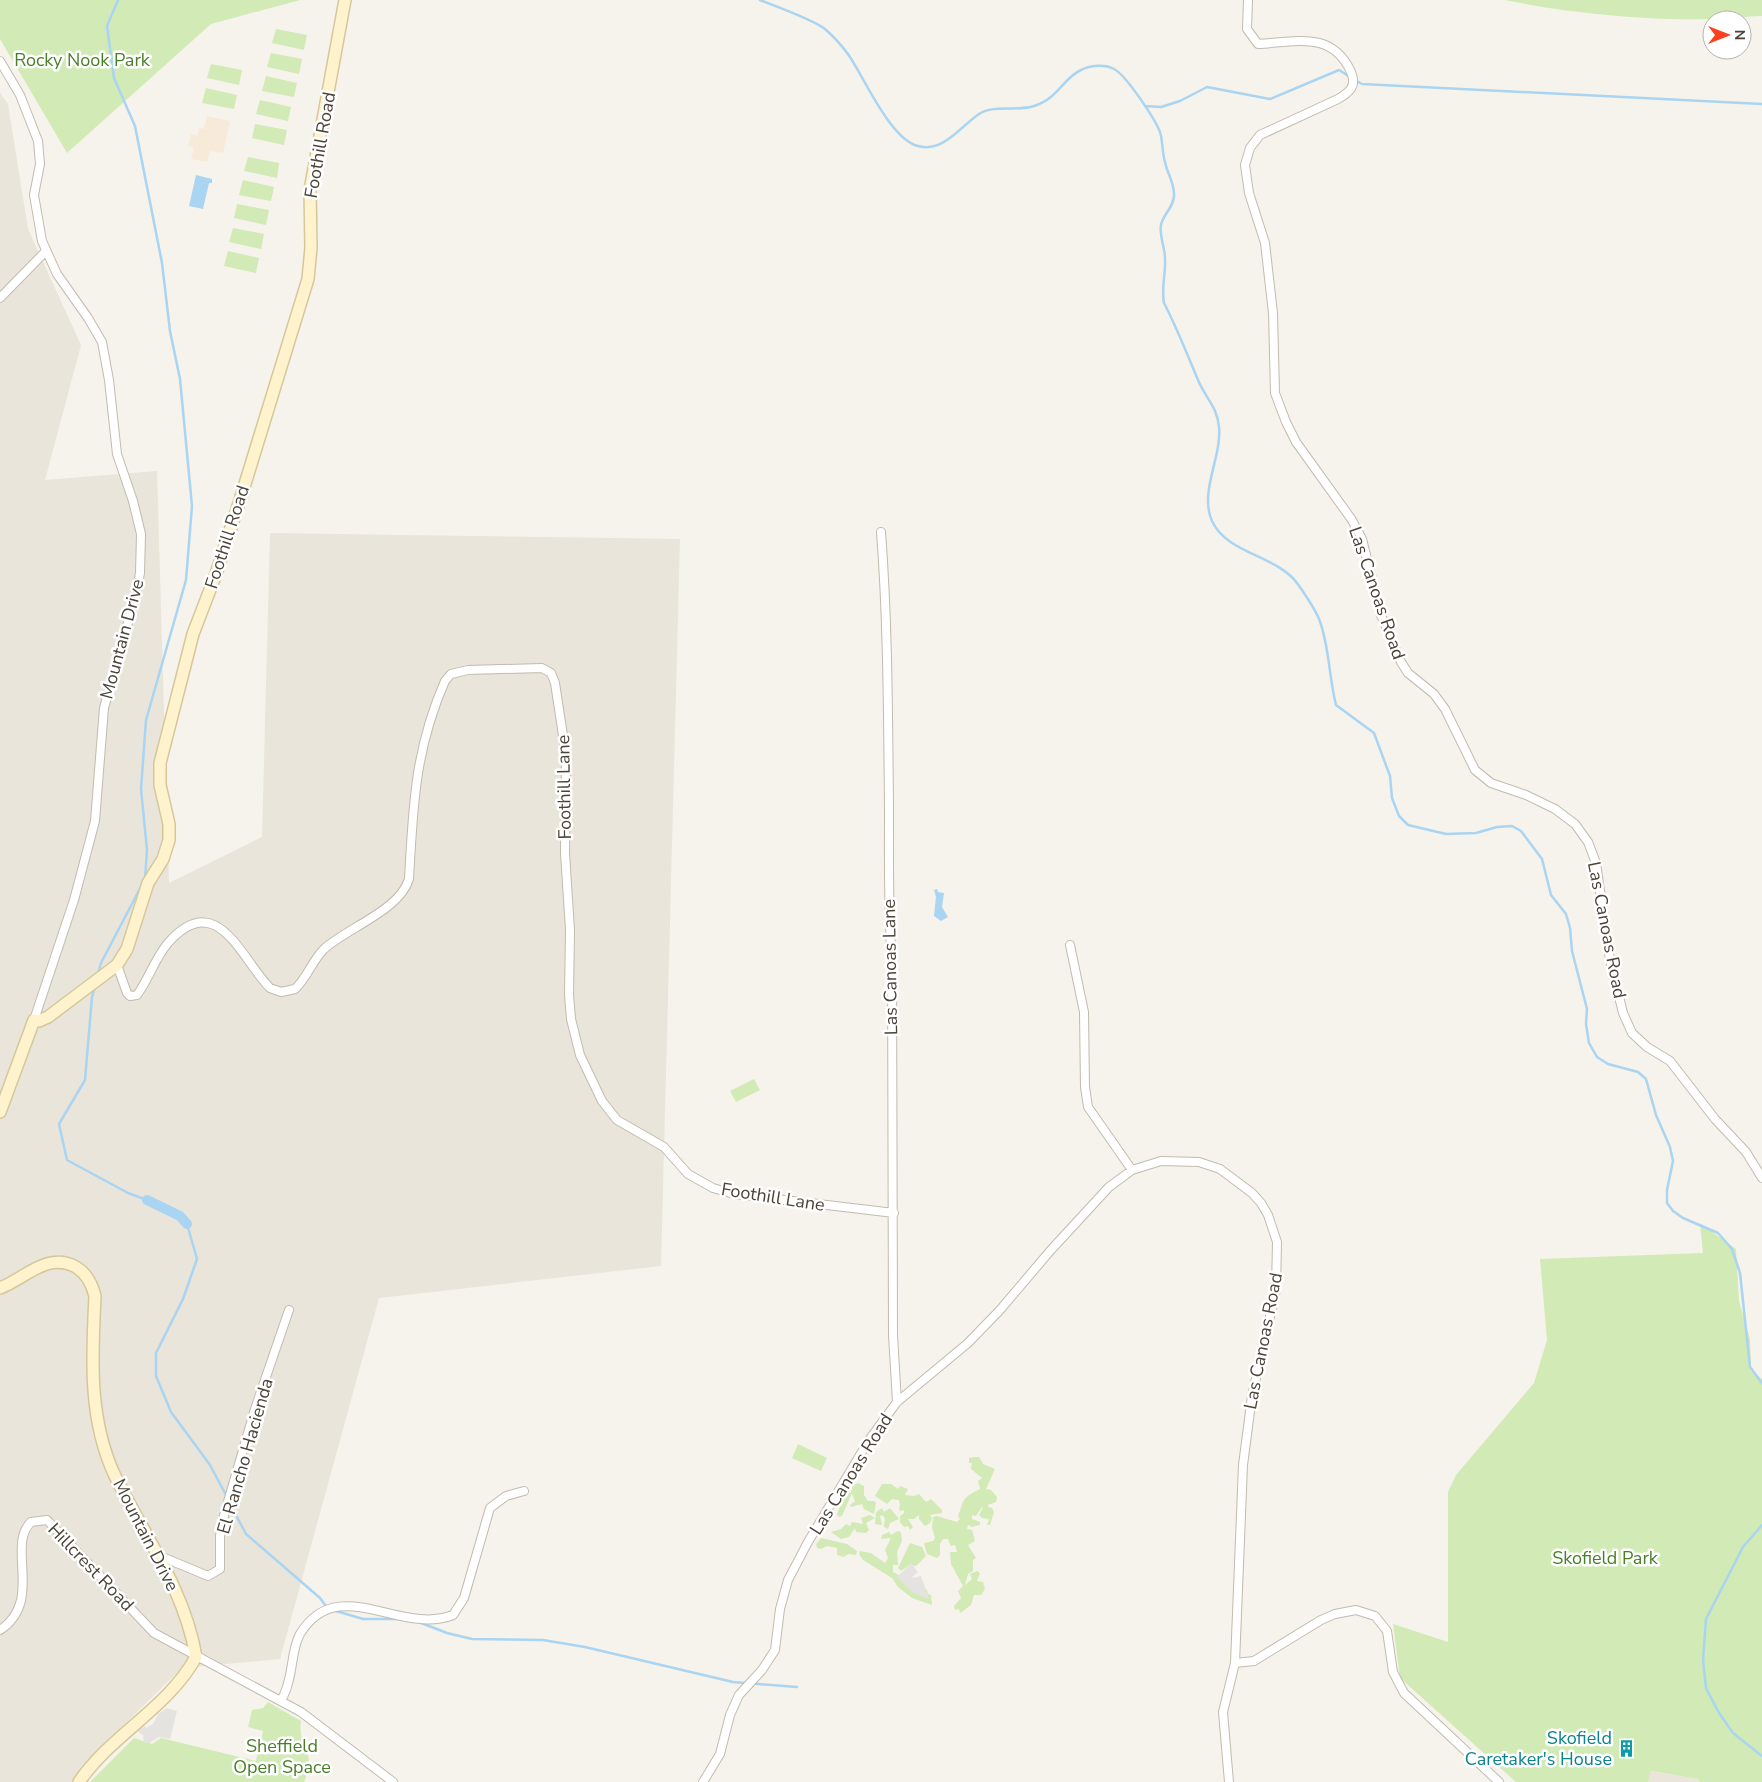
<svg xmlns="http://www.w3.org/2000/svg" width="1762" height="1782" font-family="'Nunito Sans',sans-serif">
<rect width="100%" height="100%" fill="#f6f3ec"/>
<path fill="#eae5da" d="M 0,93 L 8,104 L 28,229 L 81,345 L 45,480 L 157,471 L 169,883 L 262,837 L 270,533 L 680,539 L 661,1266 L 379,1298 L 280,1659 L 182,1668 L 82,1766 L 73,1782 L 0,1782 Z
M 1650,1771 L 1698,1779 L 1700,1782 L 1648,1782 Z"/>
<path fill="#f7ead8" d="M 207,116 L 230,121 L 223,153 L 210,151 L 207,162 L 191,159 L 194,148 L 188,146 L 191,134 L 197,136 L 199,128 L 204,129 Z"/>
<path fill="#d2eab5" d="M 0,0 L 300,0 L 211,24 L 67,153 L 0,39 Z
M 1505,0 L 1762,0 L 1762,16 C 1745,16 1729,19 1712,19 C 1649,21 1566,13 1505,0 Z
M 276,29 L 307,35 L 304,50 L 272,43 Z
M 271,53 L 302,59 L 299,74 L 267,67 Z
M 211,64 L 242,70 L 239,85 L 207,78 Z
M 266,76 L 297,83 L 294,97 L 262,91 Z
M 206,88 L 237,95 L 234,109 L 202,103 Z
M 260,100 L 291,107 L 288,121 L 256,114 Z
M 255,124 L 287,130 L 284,145 L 252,138 Z
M 248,157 L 279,163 L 277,178 L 244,171 Z
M 243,180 L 274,187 L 271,201 L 239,195 Z
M 237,204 L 269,210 L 266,225 L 234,218 Z
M 233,228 L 264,234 L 261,249 L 229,242 Z
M 228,251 L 259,258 L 256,273 L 224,266 Z
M 754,1079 L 760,1090 L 736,1102 L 730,1091 Z
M 1700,1223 L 1736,1249 L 1739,1301 L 1750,1339 L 1751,1371 L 1762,1379 L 1762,1782 L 1700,1782 L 1698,1779 L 1651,1771 L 1648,1782 L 1516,1782 L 1400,1678 L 1393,1624 L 1448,1642 L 1448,1492 L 1456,1475 L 1534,1383 L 1547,1340 L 1540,1259 L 1703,1253 Z
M 798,1444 L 827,1458 L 821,1471 L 792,1458 Z
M 974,1457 L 979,1457 L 983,1464 L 995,1469 L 986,1489 L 991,1490 L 997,1497 L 996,1502 L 988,1505 L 988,1507 L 992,1508 L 994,1512 L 990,1525 L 987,1525 L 989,1519 L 982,1518 L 979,1515 L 983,1507 L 982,1507 L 976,1516 L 972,1515 L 972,1519 L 980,1522 L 980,1525 L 972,1527 L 968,1525 L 967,1529 L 972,1530 L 975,1541 L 968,1545 L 976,1558 L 973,1560 L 973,1571 L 968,1574 L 965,1585 L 972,1579 L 970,1574 L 977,1571 L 980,1573 L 977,1581 L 983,1582 L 985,1589 L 981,1595 L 974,1595 L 971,1605 L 960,1613 L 959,1609 L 955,1610 L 954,1606 L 961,1598 L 958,1591 L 963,1586 L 951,1564 L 950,1552 L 957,1552 L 955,1545 L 951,1546 L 948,1539 L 943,1539 L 940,1544 L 940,1555 L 937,1558 L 927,1554 L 924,1543 L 933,1541 L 935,1538 L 932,1528 L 933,1517 L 937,1516 L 957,1522 L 960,1519 L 958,1516 C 965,1499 960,1499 980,1489 L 978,1481 L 982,1478 L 971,1469 L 972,1463 L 969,1463 L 969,1458 Z
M 858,1483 L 864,1486 L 864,1495 L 868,1501 L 874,1501 L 876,1503 L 874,1514 L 864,1509 L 862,1504 L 851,1507 L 850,1505 L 855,1501 L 852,1493 L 842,1516 L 839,1517 L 837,1514 C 840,1507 844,1495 851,1492 L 852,1486 Z
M 882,1484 L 891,1484 L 898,1489 L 900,1486 L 908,1489 L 905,1495 L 914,1496 L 919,1494 L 926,1502 L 931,1499 L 942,1510 L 942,1513 L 930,1515 L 932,1518 L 930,1523 L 925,1526 L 919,1519 L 919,1515 L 914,1519 L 908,1519 L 913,1527 L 910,1530 L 908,1526 L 904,1527 L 900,1522 L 900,1516 L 904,1513 L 904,1510 L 900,1511 L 899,1508 L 900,1505 L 899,1500 L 892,1499 L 887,1504 L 875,1496 Z
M 882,1508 L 884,1512 L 890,1508 L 899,1519 L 890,1523 L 888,1529 L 884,1527 L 885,1518 L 882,1515 L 880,1516 L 882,1525 L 875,1524 L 876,1512 Z
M 870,1515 L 875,1518 L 866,1523 L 869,1530 L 866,1533 L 856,1532 L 855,1528 L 849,1537 L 841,1539 L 831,1532 L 841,1529 L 846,1524 L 850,1526 L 852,1522 L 863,1524 L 861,1518 Z
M 898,1531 L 901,1532 L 902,1541 L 897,1552 L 898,1565 L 893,1565 L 893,1572 L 927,1590 L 928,1594 L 931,1595 L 932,1605 L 912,1598 L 898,1587 L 892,1578 L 863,1560 L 859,1554 L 860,1551 L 871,1553 L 885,1563 L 888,1558 L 885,1550 L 890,1540 L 890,1538 L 881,1539 L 882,1535 L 889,1532 L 891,1535 Z
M 821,1538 L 847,1544 L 857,1551 L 856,1555 L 849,1554 L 843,1557 L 837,1555 L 837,1548 L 827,1546 L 821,1549 L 817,1548 L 816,1544 Z
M 910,1543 L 922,1547 L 926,1556 L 916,1566 L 909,1565 L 901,1571 L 898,1568 Z
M 268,1702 L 301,1721 C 297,1749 318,1749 304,1782 L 90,1782 L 134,1738 L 152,1744 L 161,1738 L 256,1761 L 263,1731 L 248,1727 L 252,1710 L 263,1708 Z"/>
<path fill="#e5e3e0" d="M 911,1563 L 918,1572 L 911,1578 L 921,1576 L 929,1599 L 912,1592 L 897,1577 Z
M 167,1708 L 177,1711 L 170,1739 L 159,1737 L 149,1743 L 144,1742 L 143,1735 L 137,1731 L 145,1726 L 146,1728 L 153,1724 L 158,1714 Z"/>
<path fill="#a9d4f2" d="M 196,175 L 212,179 L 212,183 L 209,183 L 203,209 L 189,206 Z
M 937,889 L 938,892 L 944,893 L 942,907 L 948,917 L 941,921 L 934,916 L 936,897 L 934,890 Z"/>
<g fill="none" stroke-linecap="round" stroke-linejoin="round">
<path stroke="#a9d4f2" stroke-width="2.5" d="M 760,0 C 775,6 814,20 825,29 C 833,36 842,46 848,54 C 864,77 890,139 918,146 C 943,153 960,127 979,114 C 994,104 1017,112 1034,106 C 1059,98 1063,78 1081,70 C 1090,65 1105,64 1114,69 C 1126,75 1155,119 1160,132 C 1163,142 1162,152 1165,162 C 1167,173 1174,182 1174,194 C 1175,206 1163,214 1161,225 C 1159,235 1165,248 1165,258 C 1166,274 1161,288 1164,303 C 1177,328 1187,354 1198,380 C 1206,399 1217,406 1219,427 C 1222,457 1199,492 1212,521 C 1227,554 1276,555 1297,583 C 1304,593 1314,607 1319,619 C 1329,643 1329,678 1336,705 L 1374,733 L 1390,776 L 1392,798 L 1399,816 L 1408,825 L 1446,834 L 1476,833 L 1497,827 L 1512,826 L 1521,831 L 1542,859 L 1551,895 L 1566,914 L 1570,928 L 1572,951 L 1587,1009 L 1586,1024 L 1589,1043 L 1597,1057 L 1608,1064 L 1638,1072 L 1646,1079 L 1656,1115 L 1670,1147 L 1673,1161 L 1667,1190 L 1667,1203 L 1673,1211 L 1683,1218 L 1718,1233 L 1732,1249 L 1740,1273 L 1750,1367 L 1762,1383
M 1355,80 L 1362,84 L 1762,104
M 1145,106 L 1161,107 L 1180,101 L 1207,87 L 1270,99 L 1339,70 L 1350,77
M 98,974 L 101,963 L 145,879 L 147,850 L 141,789 L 146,720 L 186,580 L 192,506 L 180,379 L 170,331 L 162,263 L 135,126 L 114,78 L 107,26 L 118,0
M 95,986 L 92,997 L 85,1080 L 59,1124 L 67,1160 L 128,1193 L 147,1200
M 187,1224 L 197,1259 L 183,1299 L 156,1353 L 156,1376 L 171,1412 L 210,1465 L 227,1497
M 229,1502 L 246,1534 L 320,1598 L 328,1609
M 1762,1525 L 1743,1547 L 1706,1619 L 1703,1660 L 1706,1688 L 1719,1713 L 1733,1733 L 1762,1756
M 336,1611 L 363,1619 L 399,1619
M 416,1621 L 447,1633 L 472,1639 L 543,1640 L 585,1647 L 733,1682 L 797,1687"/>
<path stroke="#a9d4f2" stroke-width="10" d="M 147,1200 L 180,1216 L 187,1224"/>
<defs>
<path id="street" d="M 1248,0 L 1247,29 L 1258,44 C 1295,42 1332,30 1351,72 C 1357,86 1350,92 1338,99 L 1260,135 L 1250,148 L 1245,165 L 1249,193 L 1265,243 L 1273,313 L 1275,393 L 1286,422 L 1296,442 L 1352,520 L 1362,539 L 1381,615 L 1401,662 L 1408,673 L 1434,694 L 1445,709 L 1475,770 L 1491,783 L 1526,795 L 1555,809 L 1575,824 L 1588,842 L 1596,863 L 1610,960 L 1623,1013 L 1632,1033 L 1647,1047 L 1670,1061 L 1715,1119 L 1746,1152 L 1762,1178
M 0,61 L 20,95 L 38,141 L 40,164 L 34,195 L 42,241 L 57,274 L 88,318 L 102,342 L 109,380 L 117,454 L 133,501 L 141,534 L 140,573 L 136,594 L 104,708 L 95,821 L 74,900 L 34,1020
M 0,298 L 46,251
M 881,532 C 888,624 888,716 889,808 C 889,860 888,911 892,963 L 893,1335 L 897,1402
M 1070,945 L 1084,1012 L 1085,1087 L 1088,1107 L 1132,1170
M 117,965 L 127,993 L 130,996 L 137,995 C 149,979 155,958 168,943 C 217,887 241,959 270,988 L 281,992 L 295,989 C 307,978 312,961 324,949 C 347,928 400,910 409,879 C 413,806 415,749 445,681 L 451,674 L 468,670 L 542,668 L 551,673 L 555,683 L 566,755 L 565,853 L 570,930 L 569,995 L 571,1019 L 580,1055 L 602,1101 L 617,1120 L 664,1147 L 688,1174 L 713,1188 L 734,1194 L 894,1213
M 160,1556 L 208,1576 L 220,1569 L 220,1536 L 223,1519 L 255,1409 L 289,1310
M 0,1630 C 44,1601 6,1546 31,1522 L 47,1520 L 154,1633 L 301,1712 L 393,1782
M 1235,1663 L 1254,1661 L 1321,1620 L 1335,1614 L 1356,1610 L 1375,1616 L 1387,1631 L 1393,1672 L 1404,1693 L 1499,1782
M 281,1701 C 284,1695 287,1689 288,1683 C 293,1668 292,1648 300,1634 C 338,1572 400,1636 453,1615 L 464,1598 L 490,1508 L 506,1496 L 524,1491
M 703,1782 L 720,1754 L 730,1715 L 739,1695 L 762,1670 L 775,1650 L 780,1609 L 788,1580 L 808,1542 L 869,1440 L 897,1402 L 968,1343 L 1000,1310 L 1050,1251 L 1109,1187 L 1132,1170 L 1161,1161 L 1199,1162 L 1220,1169 L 1252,1193 L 1261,1203 L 1268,1215 L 1277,1242 L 1276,1290 L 1252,1396 L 1243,1465 L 1235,1663 L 1223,1712 L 1229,1782"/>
<path id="secondary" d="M 0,1112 L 34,1020 L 39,1021 L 48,1017 L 117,965 L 127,949 L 148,883 L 163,859 L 169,840 L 169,824 L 160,785 L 160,763 L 193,634 L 216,574 L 241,497 L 308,279 L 311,248 L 310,190 L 345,0
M 0,1288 C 24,1279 48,1251 76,1267 C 86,1273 92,1284 95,1296 C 92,1356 88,1419 115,1476 C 144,1535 185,1590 196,1657 C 168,1708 111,1735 79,1782"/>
</defs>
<use href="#street" stroke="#c2bbae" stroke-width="10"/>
<use href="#secondary" stroke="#d6c79b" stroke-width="14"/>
<use href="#street" stroke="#fff" stroke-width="8"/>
<use href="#secondary" stroke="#fff3cd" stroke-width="11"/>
</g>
<defs>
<symbol id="building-bare" viewBox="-9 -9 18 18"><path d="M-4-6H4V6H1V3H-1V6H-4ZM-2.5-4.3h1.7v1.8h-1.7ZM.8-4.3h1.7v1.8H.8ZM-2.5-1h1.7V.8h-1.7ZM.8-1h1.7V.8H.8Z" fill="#0f9aa8" stroke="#fff" stroke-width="2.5" paint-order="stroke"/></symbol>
</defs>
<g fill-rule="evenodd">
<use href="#building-bare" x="1614" y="1736" width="25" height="25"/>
</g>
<g text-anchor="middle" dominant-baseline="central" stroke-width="5" stroke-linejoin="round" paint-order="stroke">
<g font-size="18" fill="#4a7f2a" stroke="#fff">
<text x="82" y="60">Rocky Nook Park</text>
<text x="1605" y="1558">Skofield Park</text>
<text x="282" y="1746">Sheffield<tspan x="282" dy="21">Open Space</tspan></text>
</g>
<g font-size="18" fill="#4b4439" stroke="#fff">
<text transform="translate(320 145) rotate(-80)">Foothill Road</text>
<text transform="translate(227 537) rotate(-72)">Foothill Road</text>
<text transform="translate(1377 593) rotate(71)">Las Canoas Road</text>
<text transform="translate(122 639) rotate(-75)">Mountain Drive</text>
<text transform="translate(564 787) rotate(-91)">Foothill Lane</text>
<text transform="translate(1607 930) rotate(79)">Las Canoas Road</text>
<text transform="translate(890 967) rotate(-91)">Las Canoas Lane</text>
<text transform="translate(773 1197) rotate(9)">Foothill Lane</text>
<text transform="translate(1263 1341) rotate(-79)">Las Canoas Road</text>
<text transform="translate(245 1456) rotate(-74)">El Rancho Hacienda</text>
<text transform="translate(851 1474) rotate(-58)">Las Canoas Road</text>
<text transform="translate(146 1535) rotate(63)">Mountain Drive</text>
<text transform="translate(91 1567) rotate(46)">Hillcrest Road</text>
</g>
<g font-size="18" fill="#0d838f" stroke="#fff" text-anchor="end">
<text x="1612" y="1738">Skofield<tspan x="1612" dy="21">Caretaker's House</tspan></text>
</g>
</g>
<g transform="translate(1727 35) rotate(90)"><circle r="24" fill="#ffffff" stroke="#b7b4b0"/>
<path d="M0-4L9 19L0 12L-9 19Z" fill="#fc3f1d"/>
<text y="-8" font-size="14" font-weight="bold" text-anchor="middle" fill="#4b4439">N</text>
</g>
</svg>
